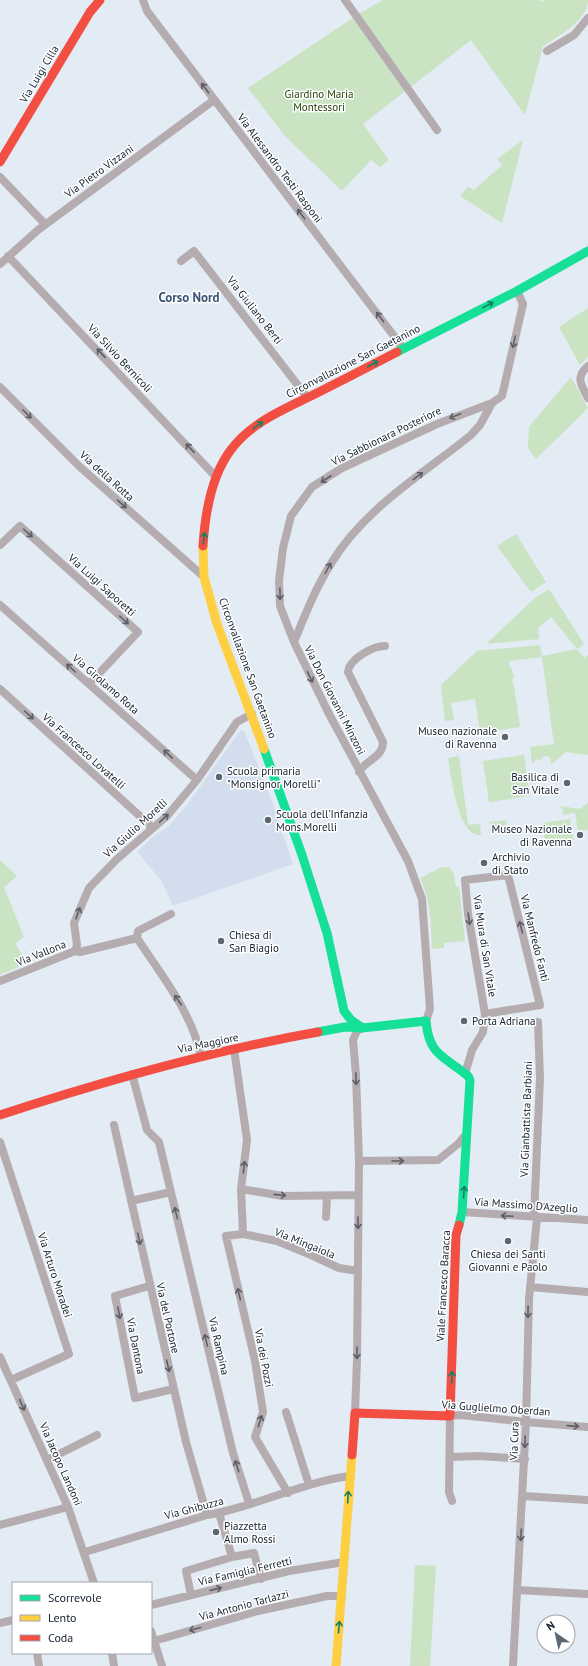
<svg xmlns="http://www.w3.org/2000/svg" width="588" height="1666" font-family="'PT Sans',sans-serif">
<rect width="100%" height="100%" fill="#e3ebf4"/>
<path fill="#d2deed" d="M 244,730 L 272,801 L 293,864 L 173,906 L 161,880 L 137,852 L 155,835 L 169,826 L 187,805 L 240,731 Z"/>
<path fill="#c9e3c3" d="M 383,0 L 540,0 L 543,2 L 545,0 L 588,0 C 588,20 558,37 543,46 L 525,115 L 471,40 L 363,124 L 389,160 L 380,167 L 371,160 L 342,191 L 285,136 L 248,88 L 360,13 Z
M 523,140 L 502,223 L 460,196 L 468,187 L 474,190 L 502,165 L 497,159 Z
M 588,308 L 588,357 L 580,365 L 559,327 Z
M 571,377 L 588,408 L 536,459 L 528,448 L 529,427 Z
M 516,534 L 546,582 L 531,592 L 497,546 Z
M 549,589 L 584,644 L 577,649 L 584,658 L 588,655 L 588,755 L 566,752 L 551,765 L 551,758 L 547,756 L 542,757 L 541,761 L 537,759 L 532,763 L 530,747 L 554,744 L 542,657 L 509,661 L 510,668 L 512,668 L 514,678 L 512,679 L 513,685 L 514,685 L 520,727 L 480,733 L 475,699 L 451,703 L 454,720 L 445,721 L 441,688 L 442,684 L 477,651 L 540,645 L 542,656 L 577,649 L 551,617 L 538,628 L 539,639 L 486,644 L 535,598 Z
M 524,755 L 530,796 L 489,802 L 483,761 Z
M 459,756 L 468,825 L 480,824 L 481,835 C 458,838 451,775 448,758 Z
M 588,803 L 588,830 L 578,831 L 575,813 L 562,815 L 564,811 L 560,806 L 580,809 Z
M 570,819 L 573,839 L 545,844 L 542,823 Z
M 506,820 L 507,830 L 492,833 L 490,822 Z
M 0,860 L 17,876 L 4,887 L 24,937 L 15,943 L 27,963 L 0,975 Z
M 442,867 L 449,867 L 454,874 L 456,887 L 459,887 L 465,941 L 444,943 L 444,948 L 432,949 C 431,922 431,903 420,878 Z
M 415,1565 L 436,1566 L 430,1666 L 410,1666 Z"/>
<g fill="none" stroke-linecap="round" stroke-linejoin="round">
<path stroke="#b5acaf" stroke-width="8" d="M 143,0 L 147,11 L 400,344 L 402,349
M 345,0 L 437,130
M 547,51 L 574,35 L 588,18
M 0,177 L 45,224
M 8,256 L 216,477
M 181,261 L 194,251 L 307,397
M 0,264 L 38,230 L 214,100
M 588,366 C 575,377 581,385 588,398
M 0,387 L 79,466 L 204,577
M 0,545 L 20,526 L 138,632 L 89,684
M 0,605 L 197,780
M 294,642 C 305,615 316,587 332,562 C 365,508 423,474 471,435 L 480,425 L 492,403
M 0,689 L 153,828
M 359,772 C 365,760 383,758 383,742 L 348,672 C 349,659 373,646 385,646
M 171,914 L 138,931 L 137,938 C 162,976 191,1011 201,1056
M 75,951 L 77,945 L 74,923 L 89,888 L 117,859 L 167,816 L 197,780 L 237,722 L 252,714
M 0,981 L 75,951 L 80,952 L 137,938
M 426,1021 L 430,1009 L 422,899 L 408,861 L 328,712 L 294,642 L 280,606 L 279,581 L 283,548 L 291,516 L 312,487 L 342,468 L 437,424 L 492,403 L 502,396 L 523,304 L 517,291
M 234,1049 L 247,1140 L 241,1189 L 243,1234
M 132,1074 L 147,1130 L 159,1142 L 233,1453 L 249,1503
M 465,1074 L 472,1050 L 483,1032 L 485,1014 L 468,914 L 465,880 L 508,875 L 540,1005 L 485,1014
M 114,1125 L 186,1442 L 207,1515
M 0,1142 L 69,1354 L 11,1380
M 359,1161 L 438,1160 L 458,1144 L 467,1133
M 241,1189 L 283,1196 L 358,1195
M 131,1201 L 171,1192
M 462,1212 L 588,1220
M 326,1217 L 327,1196
M 534,1217 L 540,1078 L 538,1022
M 149,1286 L 115,1296 L 135,1398 L 173,1389
M 530,1287 L 588,1292
M 0,1357 L 68,1507 L 94,1583
M 286,1412 L 309,1485
M 355,1413 L 357,1360 L 359,1161 L 356,1075 L 353,1040 L 357,1031 L 362,1028
M 450,1457 L 479,1456 L 525,1459
M 47,1460 L 97,1435
M 288,1493 L 255,1437 L 263,1412 L 255,1361 L 226,1236 L 243,1234 L 277,1241 L 311,1255 L 339,1268 L 358,1271
M 523,1496 L 588,1500
M 452,1501 L 449,1492 L 450,1416 L 461,1415 L 526,1422 L 588,1427
M 219,1513 L 232,1557
M 0,1525 L 68,1507
M 85,1552 L 207,1515 C 255,1507 300,1483 349,1476
M 518,1590 L 588,1594
M 191,1595 L 186,1571 L 232,1557 L 254,1553 L 261,1579
M 151,1605 L 289,1571 L 344,1562
M 0,1623 L 13,1620
M 151,1631 L 162,1666
M 154,1641 L 258,1611 L 327,1596 L 342,1596
M 37,1653 L 39,1666
M 112,1653 L 114,1666
M 513,1666 L 526,1422 L 529,1299 L 537,1218"/>
<path stroke="#16e098" stroke-width="9" d="M 397,352 L 517,291 L 588,251
M 264,749 L 302,855 L 327,933 L 344,1011 L 351,1020 L 361,1027
M 318,1032 L 345,1027 L 362,1028 L 426,1021 C 429,1056 444,1056 468,1076 L 470,1080 L 462,1212 L 459,1225"/>
<path stroke="#ffcf43" stroke-width="9" d="M 203,546 L 204,577 L 217,624 L 264,749
M 336,1666 L 352,1455"/>
<path stroke="#f24e42" stroke-width="9" d="M 0,162 L 90,12 L 100,0
M 203,546 C 205,514 211,477 230,451 C 251,422 285,409 315,394 C 343,380 370,366 397,352
M 0,1115 C 104,1081 210,1051 318,1032
M 352,1455 L 355,1413 L 450,1416 L 456,1235 L 459,1225"/>
</g>
<defs><path id="oneway-shaft" d="M-6 0H5M1.5-3L5.5 0L1.5 3" fill="none" stroke-width="1.6" stroke-linecap="round" stroke-linejoin="round"/></defs>
<g stroke="#5c5f69">
<use href="#oneway-shaft" transform="translate(205 88) rotate(-127)"/>
<use href="#oneway-shaft" transform="translate(301 214) rotate(-127)"/>
<use href="#oneway-shaft" transform="translate(380 317) rotate(-127)"/>
<use href="#oneway-shaft" transform="translate(514 342) rotate(102)"/>
<use href="#oneway-shaft" transform="translate(101 353) rotate(-133)"/>
<use href="#oneway-shaft" transform="translate(27 414) rotate(45)"/>
<use href="#oneway-shaft" transform="translate(455 416) rotate(158)"/>
<use href="#oneway-shaft" transform="translate(190 448) rotate(-133)"/>
<use href="#oneway-shaft" transform="translate(418 476) rotate(-37)"/>
<use href="#oneway-shaft" transform="translate(326 479) rotate(147)"/>
<use href="#oneway-shaft" transform="translate(122 504) rotate(41)"/>
<use href="#oneway-shaft" transform="translate(28 533) rotate(42)"/>
<use href="#oneway-shaft" transform="translate(328 568) rotate(-62)"/>
<use href="#oneway-shaft" transform="translate(280 594) rotate(89)"/>
<use href="#oneway-shaft" transform="translate(124 620) rotate(42)"/>
<use href="#oneway-shaft" transform="translate(71 668) rotate(-138)"/>
<use href="#oneway-shaft" transform="translate(310 677) rotate(64)"/>
<use href="#oneway-shaft" transform="translate(29 715) rotate(42)"/>
<use href="#oneway-shaft" transform="translate(168 754) rotate(-137)"/>
<use href="#oneway-shaft" transform="translate(164 818) rotate(-43)"/>
<use href="#oneway-shaft" transform="translate(78 913) rotate(-70)"/>
<use href="#oneway-shaft" transform="translate(469 919) rotate(82)"/>
<use href="#oneway-shaft" transform="translate(521 927) rotate(-104)"/>
<use href="#oneway-shaft" transform="translate(178 1000) rotate(-124)"/>
<use href="#oneway-shaft" transform="translate(356 1079) rotate(88)"/>
<use href="#oneway-shaft" transform="translate(398 1161)"/>
<use href="#oneway-shaft" transform="translate(244 1167) rotate(-83)"/>
<use href="#oneway-shaft" transform="translate(280 1195) rotate(6)"/>
<use href="#oneway-shaft" transform="translate(176 1213) rotate(-104)"/>
<use href="#oneway-shaft" transform="translate(507 1216) rotate(-177)"/>
<use href="#oneway-shaft" transform="translate(358 1223) rotate(90)"/>
<use href="#oneway-shaft" transform="translate(139 1239) rotate(78)"/>
<use href="#oneway-shaft" transform="translate(239 1294) rotate(-103)"/>
<use href="#oneway-shaft" transform="translate(528 1312) rotate(91)"/>
<use href="#oneway-shaft" transform="translate(119 1313) rotate(79)"/>
<use href="#oneway-shaft" transform="translate(206 1340) rotate(-103)"/>
<use href="#oneway-shaft" transform="translate(357 1353) rotate(91)"/>
<use href="#oneway-shaft" transform="translate(168 1366) rotate(77)"/>
<use href="#oneway-shaft" transform="translate(22 1405) rotate(66)"/>
<use href="#oneway-shaft" transform="translate(260 1421) rotate(-73)"/>
<use href="#oneway-shaft" transform="translate(573 1426) rotate(4)"/>
<use href="#oneway-shaft" transform="translate(525 1442) rotate(92)"/>
<use href="#oneway-shaft" transform="translate(237 1466) rotate(-107)"/>
<use href="#oneway-shaft" transform="translate(521 1535) rotate(93)"/>
<use href="#oneway-shaft" transform="translate(216 1589) rotate(-13)"/>
<use href="#oneway-shaft" transform="translate(195 1629) rotate(165)"/>
</g>
<g stroke="#158064">
<use href="#oneway-shaft" transform="translate(488 305) rotate(-27)"/>
<use href="#oneway-shaft" transform="translate(373 364) rotate(-27)"/>
<use href="#oneway-shaft" transform="translate(258 425) rotate(-36)"/>
<use href="#oneway-shaft" transform="translate(204 538) rotate(-84)"/>
<use href="#oneway-shaft" transform="translate(464 1192) rotate(-86)"/>
<use href="#oneway-shaft" transform="translate(452 1377) rotate(-88)"/>
<use href="#oneway-shaft" transform="translate(348 1497) rotate(-87)"/>
<use href="#oneway-shaft" transform="translate(339 1627) rotate(-85)"/>
</g>
<g fill="#5c6774" stroke="#fff" stroke-width="1.5">
<circle cx="505" cy="737" r="4"/>
<circle cx="219" cy="777" r="4"/>
<circle cx="567" cy="783" r="4"/>
<circle cx="268" cy="820" r="4"/>
<circle cx="580" cy="835" r="4"/>
<circle cx="484" cy="863" r="4"/>
<circle cx="221" cy="941" r="4"/>
<circle cx="464" cy="1021" r="4"/>
<circle cx="508" cy="1241" r="4"/>
<circle cx="216" cy="1532" r="4"/>
</g>
<g text-anchor="middle" dominant-baseline="central" stroke-width="3" stroke-linejoin="round" paint-order="stroke">
<g font-size="11" fill="#14202f" stroke="#fff">
<text transform="translate(39 74) rotate(-59)">Via Luigi Cilla</text>
<text transform="translate(280 168) rotate(53)">Via Alessandro Testi Rasponi</text>
<text transform="translate(99 171) rotate(-36)">Via Pietro Vizzani</text>
<text transform="translate(255 310) rotate(52)">Via Giuliano Berti</text>
<text transform="translate(120 358) rotate(47)">Via Silvio Bernicoli</text>
<text transform="translate(353 361) rotate(-27)">Circonvallazione San Gaetanino</text>
<text transform="translate(386 436) rotate(-26)">Via Sabbionara Posteriore</text>
<text transform="translate(107 476) rotate(42)">Via della Rotta</text>
<text transform="translate(102 585) rotate(42)">Via Luigi Saporetti</text>
<text transform="translate(248 668) rotate(70)">Circonvallazione San Gaetanino</text>
<text transform="translate(106 684) rotate(41)">Via Girolamo Rota</text>
<text transform="translate(335 700) rotate(63)">Via Don Giovanni Minzoni</text>
<text transform="translate(84 751) rotate(42)">Via Francesco Lovatelli</text>
<text transform="translate(135 828) rotate(-42)">Via Giulio Morelli</text>
<text transform="translate(535 938) rotate(76)">Via Manfredo Fanti</text>
<text transform="translate(485 946) rotate(81)">Via Mura di San Vitale</text>
<text transform="translate(41 953) rotate(-22)">Via Vallona</text>
<text transform="translate(208 1043) rotate(-12)">Via Maggiore</text>
<text transform="translate(526 1119) rotate(-88)">Via Gianbattista Barbiani</text>
<text transform="translate(526 1205) rotate(4)">Via Massimo D'Azeglio</text>
<text transform="translate(305 1243) rotate(22)">Via Mingaiola</text>
<text transform="translate(55 1275) rotate(72)">Via Arturo Moradei</text>
<text transform="translate(443 1286) rotate(-87)">Viale Francesco Baracca</text>
<text transform="translate(168 1318) rotate(77)">Via del Portone</text>
<text transform="translate(136 1346) rotate(79)">Via Dantona</text>
<text transform="translate(219 1346) rotate(77)">Via Rampina</text>
<text transform="translate(264 1358) rotate(79)">Via dei Pozzi</text>
<text transform="translate(496 1408) rotate(4)">Via Guglielmo Oberdan</text>
<text transform="translate(514 1441) rotate(-88)">Via Cura</text>
<text transform="translate(61 1464) rotate(66)">Via Jacopo Landoni</text>
<text transform="translate(194 1508) rotate(-15)">Via Ghibuzza</text>
<text transform="translate(245 1571) rotate(-13)">Via Famiglia Ferretti</text>
<text transform="translate(244 1605) rotate(-15)">Via Antonio Tarlazzi</text>
</g>
<g font-size="11" fill="#1f3f02" stroke="#fff">
<text x="319" y="94">Giardino Maria<tspan x="319" dy="13">Montessori</tspan></text>
</g>
<g font-size="11" fill="#14202f" stroke="#fff" text-anchor="start">
<text x="497" y="731" text-anchor="end">Museo nazionale<tspan x="497" dy="13">di Ravenna</tspan></text>
<text x="227" y="771">Scuola primaria<tspan x="227" dy="13">"Monsignor Morelli"</tspan></text>
<text x="559" y="777" text-anchor="end">Basilica di<tspan x="559" dy="13">San Vitale</tspan></text>
<text x="276" y="814">Scuola dell'Infanzia<tspan x="276" dy="13">Mons.Morelli</tspan></text>
<text x="572" y="829" text-anchor="end">Museo Nazionale<tspan x="572" dy="13">di Ravenna</tspan></text>
<text x="492" y="857">Archivio<tspan x="492" dy="13">di Stato</tspan></text>
<text x="229" y="935">Chiesa di<tspan x="229" dy="13">San Biagio</tspan></text>
<text x="472" y="1021">Porta Adriana</text>
<text x="508" y="1254" text-anchor="middle">Chiesa dei Santi<tspan x="508" dy="13">Giovanni e Paolo</tspan></text>
<text x="224" y="1526">Piazzetta<tspan x="224" dy="13">Almo Rossi</tspan></text>
</g>
<g font-size="13" font-weight="bold" fill="#395578" stroke="#fff">
<text x="189" y="297">Corso Nord</text>
</g>
</g>
<rect x="12" y="1582" width="140" height="72" fill="#ffffff" stroke="#a1a6ac"/>
<rect x="20" y="1595" width="20" height="6" fill="#16e098" stroke="#a1a6ac"/>
<text x="48" y="1602" font-size="12" fill="#14202f">Scorrevole</text>
<rect x="20" y="1615" width="20" height="6" fill="#ffcf43" stroke="#a1a6ac"/>
<text x="48" y="1622" font-size="12" fill="#14202f">Lento</text>
<rect x="20" y="1635" width="20" height="6" fill="#f24e42" stroke="#a1a6ac"/>
<text x="48" y="1642" font-size="12" fill="#14202f">Coda</text>
<g transform="translate(556 1634) rotate(326)"><circle r="19" fill="#ffffff" stroke="#a1a6ac"/>
<path d="M0-3L7 15L0 10L-7 15Z" fill="#5c6774"/>
<text y="-6" font-size="11" font-weight="bold" text-anchor="middle" fill="#14202f">N</text>
</g>
</svg>
